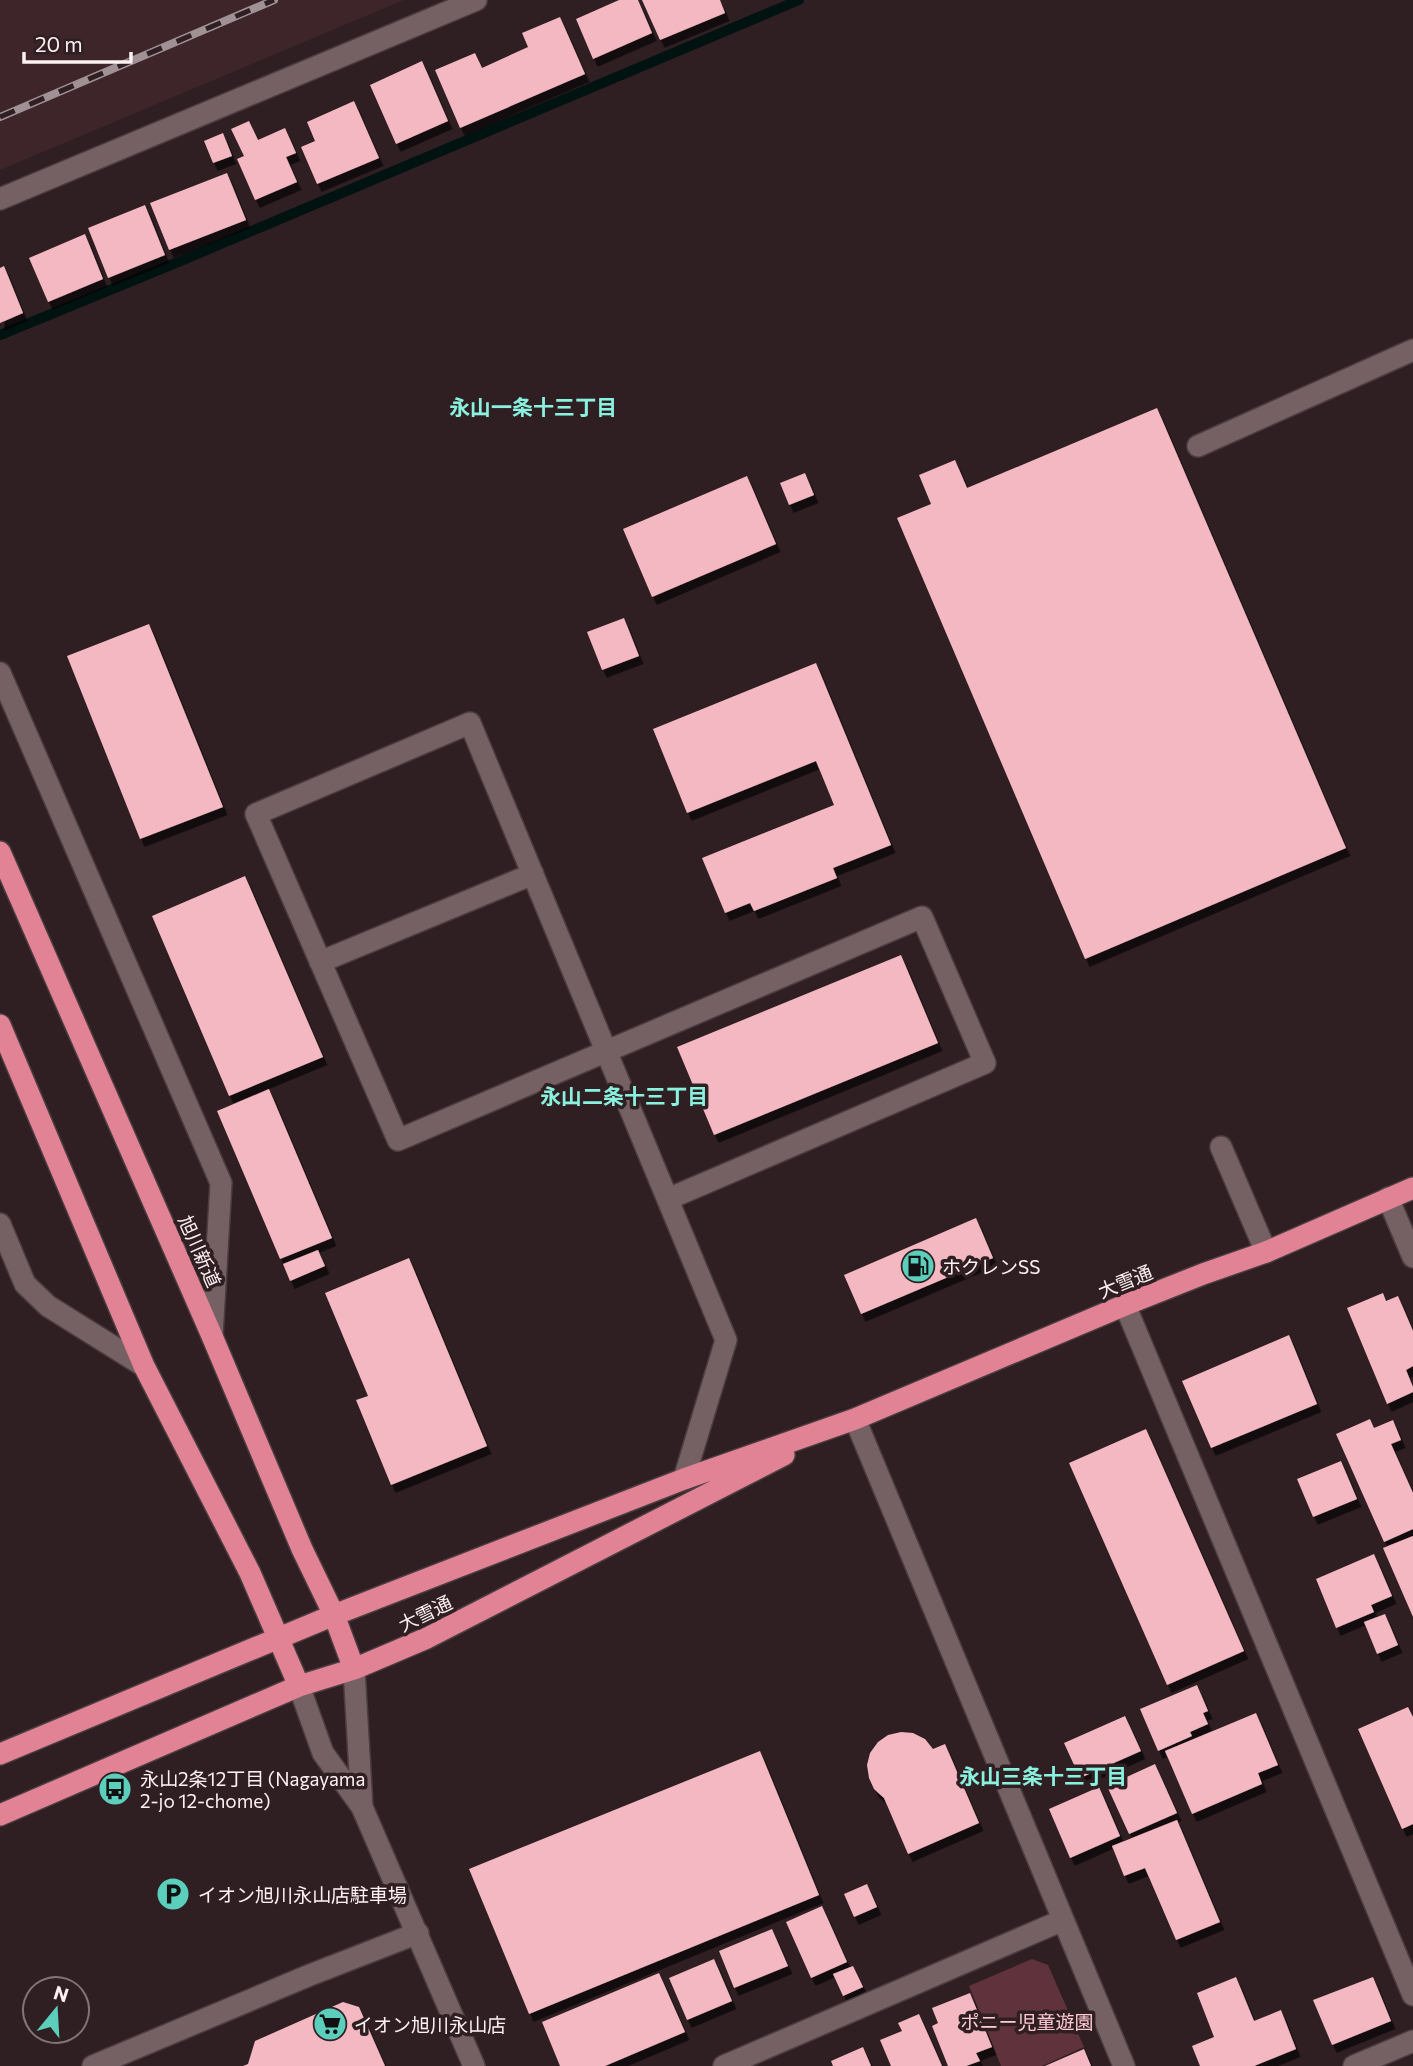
<svg xmlns="http://www.w3.org/2000/svg" width="1413" height="2066" font-family="Commissioner,'Noto Sans JP',sans-serif">
<defs>
<filter id="shadow"><feDropShadow dx="4.5" dy="8" stdDeviation="0" flood-color="#0009"/></filter>
</defs>
<rect width="100%" height="100%" fill="#301f22"/>
<path fill="#3d252a" d="M 0,0 L 404,0 L 0,170 Z"/>
<path fill="#60333c" d="M 1032,1959 L 1048,1965 L 1084,2047 L 1042,2066 L 1001,2066 L 969,1986 Z"/>
<g fill="none" stroke-linecap="round" stroke-linejoin="round">
<path stroke="#011310" stroke-width="10" d="M 0,335 L 183,260 L 799,0"/>
</g>
<path fill="#f3b8c1" filter="url(#shadow)" d="M 619,0 L 638,0 L 652,33 L 593,59 L 576,19 Z
M 642,0 L 720,0 L 725,13 L 660,40 Z
M 560,17 L 585,74 L 460,128 L 435,70 L 475,53 L 482,68 L 528,47 L 522,33 Z
M 422,61 L 448,121 L 396,144 L 370,85 Z
M 354,101 L 379,158 L 317,184 L 301,147 L 315,141 L 307,122 Z
M 249,121 L 258,140 L 285,128 L 296,153 L 286,157 L 297,182 L 255,200 L 237,159 L 244,156 L 231,129 Z
M 223,133 L 232,156 L 213,163 L 204,141 Z
M 227,173 L 246,220 L 169,250 L 150,203 Z
M 145,205 L 165,255 L 108,278 L 88,228 Z
M 85,234 L 103,279 L 48,302 L 29,258 Z
M 4,266 L 23,313 L 0,323 L 0,268 Z
M 1157,408 L 1346,848 L 1085,959 L 897,518 L 931,504 L 919,475 L 955,460 L 967,488 Z
M 805,473 L 814,495 L 789,505 L 780,483 Z
M 747,476 L 776,544 L 652,597 L 623,529 Z
M 624,618 L 639,656 L 602,670 L 587,632 Z
M 149,624 L 223,807 L 140,839 L 67,656 Z
M 816,663 L 891,845 L 833,868 L 837,878 L 754,911 L 750,903 L 725,913 L 702,858 L 834,805 L 816,761 L 687,813 L 653,729 Z
M 245,876 L 323,1057 L 229,1096 L 152,916 Z
M 901,955 L 938,1043 L 714,1135 L 677,1047 Z
M 269,1089 L 332,1238 L 280,1259 L 217,1111 Z
M 976,1218 L 993,1258 L 861,1314 L 844,1275 Z
M 318,1250 L 325,1266 L 290,1281 L 283,1264 Z
M 409,1258 L 487,1446 L 391,1485 L 356,1400 L 368,1396 L 325,1293 Z
M 1383,1293 L 1386,1301 L 1398,1296 L 1413,1331 L 1413,1366 L 1406,1370 L 1413,1387 L 1413,1392 L 1387,1404 L 1347,1308 Z
M 1289,1335 L 1317,1404 L 1211,1448 L 1182,1381 Z
M 1370,1419 L 1374,1428 L 1393,1420 L 1401,1440 L 1391,1444 L 1413,1493 L 1413,1529 L 1384,1542 L 1336,1434 Z
M 1146,1429 L 1244,1651 L 1167,1685 L 1069,1463 Z
M 1341,1461 L 1357,1499 L 1313,1517 L 1297,1479 Z
M 1413,1536 L 1413,1617 L 1383,1548 Z
M 1374,1554 L 1392,1596 L 1371,1605 L 1374,1612 L 1336,1628 L 1316,1579 Z
M 1385,1614 L 1398,1645 L 1377,1654 L 1364,1622 Z
M 1197,1685 L 1208,1711 L 1203,1713 L 1208,1724 L 1190,1732 L 1192,1736 L 1158,1751 L 1140,1709 Z
M 1408,1707 L 1413,1717 L 1413,1824 L 1402,1829 L 1358,1729 Z
M 1256,1713 L 1278,1765 L 1258,1773 L 1262,1784 L 1192,1814 L 1165,1751 Z
M 1125,1716 L 1141,1751 L 1080,1778 L 1064,1743 Z
M 901,1732 L 913,1733 L 925,1739 L 933,1749 L 945,1744 L 979,1823 L 908,1854 L 884,1798 L 874,1789 L 869,1778 L 867,1765 L 870,1753 L 878,1742 L 888,1735 Z
M 760,1751 L 819,1895 L 529,2014 L 469,1869 Z
M 1155,1764 L 1177,1813 L 1129,1834 L 1107,1786 Z
M 1099,1787 L 1120,1836 L 1070,1858 L 1049,1809 Z
M 1177,1820 L 1220,1922 L 1176,1940 L 1145,1868 L 1124,1876 L 1112,1846 Z
M 867,1884 L 877,1907 L 854,1917 L 844,1894 Z
M 822,1906 L 847,1962 L 811,1978 L 786,1922 Z
M 772,1929 L 788,1966 L 734,1988 L 719,1951 Z
M 714,1959 L 732,2001 L 687,2020 L 669,1978 Z
M 853,1966 L 863,1987 L 843,1996 L 833,1974 Z
M 659,1973 L 685,2032 L 605,2066 L 560,2066 L 542,2022 Z
M 1236,1977 L 1254,2021 L 1281,2010 L 1296,2049 L 1254,2066 L 1200,2066 L 1192,2046 L 1214,2037 L 1197,1993 Z
M 1373,1977 L 1391,2021 L 1332,2045 L 1313,2000 Z
M 970,1993 L 992,2047 L 976,2053 L 980,2061 L 966,2066 L 948,2066 L 932,2026 L 938,2023 L 932,2008 Z
M 343,2002 L 359,2007 L 385,2066 L 243,2066 L 248,2064 L 255,2041 Z
M 919,2014 L 942,2066 L 891,2066 L 880,2040 L 902,2031 L 898,2023 Z
M 863,2047 L 871,2066 L 833,2066 L 831,2061 Z
M 1084,2049 L 1091,2066 L 1045,2066 Z"/>
<g fill="none" stroke-linecap="round" stroke-linejoin="round">
<defs>
<path id="minor" d="M 0,199 L 476,0
M 1198,446 L 1413,350
M 0,673 L 221,1183 L 212,1336
M 320,962 L 533,874
M 1221,1147 L 1266,1252
M 1388,1198 L 1413,1257
M 668,1199 L 985,1063 L 922,917 L 398,1140 L 256,814 L 470,723 L 726,1340 L 684,1479
M 0,1224 L 25,1284 L 48,1306 L 144,1366
M 1125,1305 L 1413,1995
M 855,1419 L 1124,2066
M 354,1669 L 362,1807
M 299,1686 L 323,1753 L 362,1807 L 474,2066
M 93,2066 L 310,1975 L 418,1933
M 724,2066 L 1063,1920
M 1354,2066 L 1413,2041"/>
<path id="highway" d="M 0,852 L 212,1336 L 302,1549 L 334,1615 L 354,1669
M 0,1025 L 144,1366 L 250,1573 L 299,1686
M 0,1754 L 334,1615 L 684,1479 L 855,1419 L 1125,1305 L 1203,1274 L 1266,1252 L 1413,1188
M 0,1815 L 299,1686 L 354,1669 L 427,1638 L 784,1455"/>
</defs>
<use href="#minor" stroke="#4a3c3f" stroke-width="24"/>
<use href="#highway" stroke="#4a3c3f" stroke-width="24"/>
<use href="#minor" stroke="#756164" stroke-width="21"/>
<use href="#highway" stroke="#e18295" stroke-width="21"/>
<defs>
<path id="rail" d="M 0,117 L 274,0"/>
</defs>
<use href="#rail" stroke="#a09194" stroke-width="8"/>
<use href="#rail" stroke="#301f22" stroke-width="5" stroke-dasharray="16" stroke-linecap="butt"/>
</g>
<defs>
<symbol id="fuel-disc" viewBox="-11 -11 22 22"><circle r="9.5" fill="#5bcebc" stroke="#301f22"/><path d="M-5.5-6h7V0h2V4h1.3V-2.5L3-4.5l.8-.8L6-3V5H2.5V1h-1V6h-7ZM-4.2-4.7v3.2H.2V-4.7Z" fill="#111"/></symbol>
<symbol id="bus-disc" viewBox="-11 -11 22 22"><circle r="9.5" fill="#5bcebc" stroke="#301f22"/><path d="M-5-6H5V4H4V6H2V4H-2V6H-4V4H-5ZM-3.5-4V0h7V-4ZM-3.5 1.2v1.5H-2V1.2ZM2 1.2v1.5H3.5V1.2Z" fill="#111"/></symbol>
<symbol id="parking-disc" viewBox="-11 -11 22 22"><circle r="9.5" fill="#5bcebc" stroke="#301f22"/><path d="M-3.5-5.5H1a3.5 3.5 0 0 1 0 7H-1V5.5H-3.5ZM-1-3.4V-.6H.8a1.4 1.4 0 0 0 0-2.8Z" fill="#111"/></symbol>
<symbol id="supermarket-disc" viewBox="-11 -11 22 22"><circle r="9.5" fill="#5bcebc" stroke="#301f22"/><path d="M-6-5.5h2.5l.6 2H6L4.5 2H-2.5L-4.4-4H-6ZM-1.5 3.2a1.3 1.3 0 1 0 .1 0ZM3 3.2a1.3 1.3 0 1 0 .1 0Z" fill="#111"/></symbol>
</defs>
<g fill-rule="evenodd">
<use href="#fuel-disc" x="899" y="1247" width="38" height="38"/>
<use href="#bus-disc" x="96" y="1770" width="38" height="38"/>
<use href="#parking-disc" x="154" y="1875" width="38" height="38"/>
<use href="#supermarket-disc" x="311" y="2005" width="38" height="38"/>
</g>
<g text-anchor="middle" dominant-baseline="central" stroke-width="7" stroke-linejoin="round" paint-order="stroke">
<g font-size="19" fill="#fdf1f3" stroke="#301f22">
<text transform="translate(200 1251) rotate(66)">旭川新道</text>
<text transform="translate(1125 1281) rotate(-22)">大雪通</text>
<text transform="translate(425 1613) rotate(-26)">大雪通</text>
</g>
<g font-size="19" fill="#fdf1f3" stroke="#301f22" text-anchor="start">
<text x="942" y="1266">ホクレンSS</text>
<text x="140" y="1778">永山2条12丁目 (Nagayama<tspan x="140" dy="22">2-jo 12-chome)</tspan></text>
<text x="198" y="1894">イオン旭川永山店駐車場</text>
<text x="354" y="2024">イオン旭川永山店</text>
</g>
<g font-size="19" fill="#ffcbd4" stroke="#301f22">
<text x="1027" y="2021">ポニー児童遊園</text>
</g>
<g font-size="21" font-weight="bold" fill="#8af1df" stroke="#301f22">
<text x="533" y="406">永山一条十三丁目</text>
<text x="624" y="1095">永山二条十三丁目</text>
<text x="1043" y="1775">永山三条十三丁目</text>
</g>
</g>
<g transform="translate(56 2010) rotate(18)"><circle r="33" fill="#301f22" stroke="#827376" stroke-width="2"/>
<path d="M0-5L12 26L0 18L-12 26Z" fill="#5bcebc"/>
<text y="-10" font-size="19" font-weight="bold" text-anchor="middle" fill="#fdf1f3">N</text>
</g>
<path d="M24 52v10h107v-10" fill="none" stroke="#fdf1f3" stroke-width="3.5"/>
<text x="35" y="52" font-size="21" fill="#fdf1f3" stroke="#301f22" stroke-width="5" paint-order="stroke">20 m</text>
</svg>
